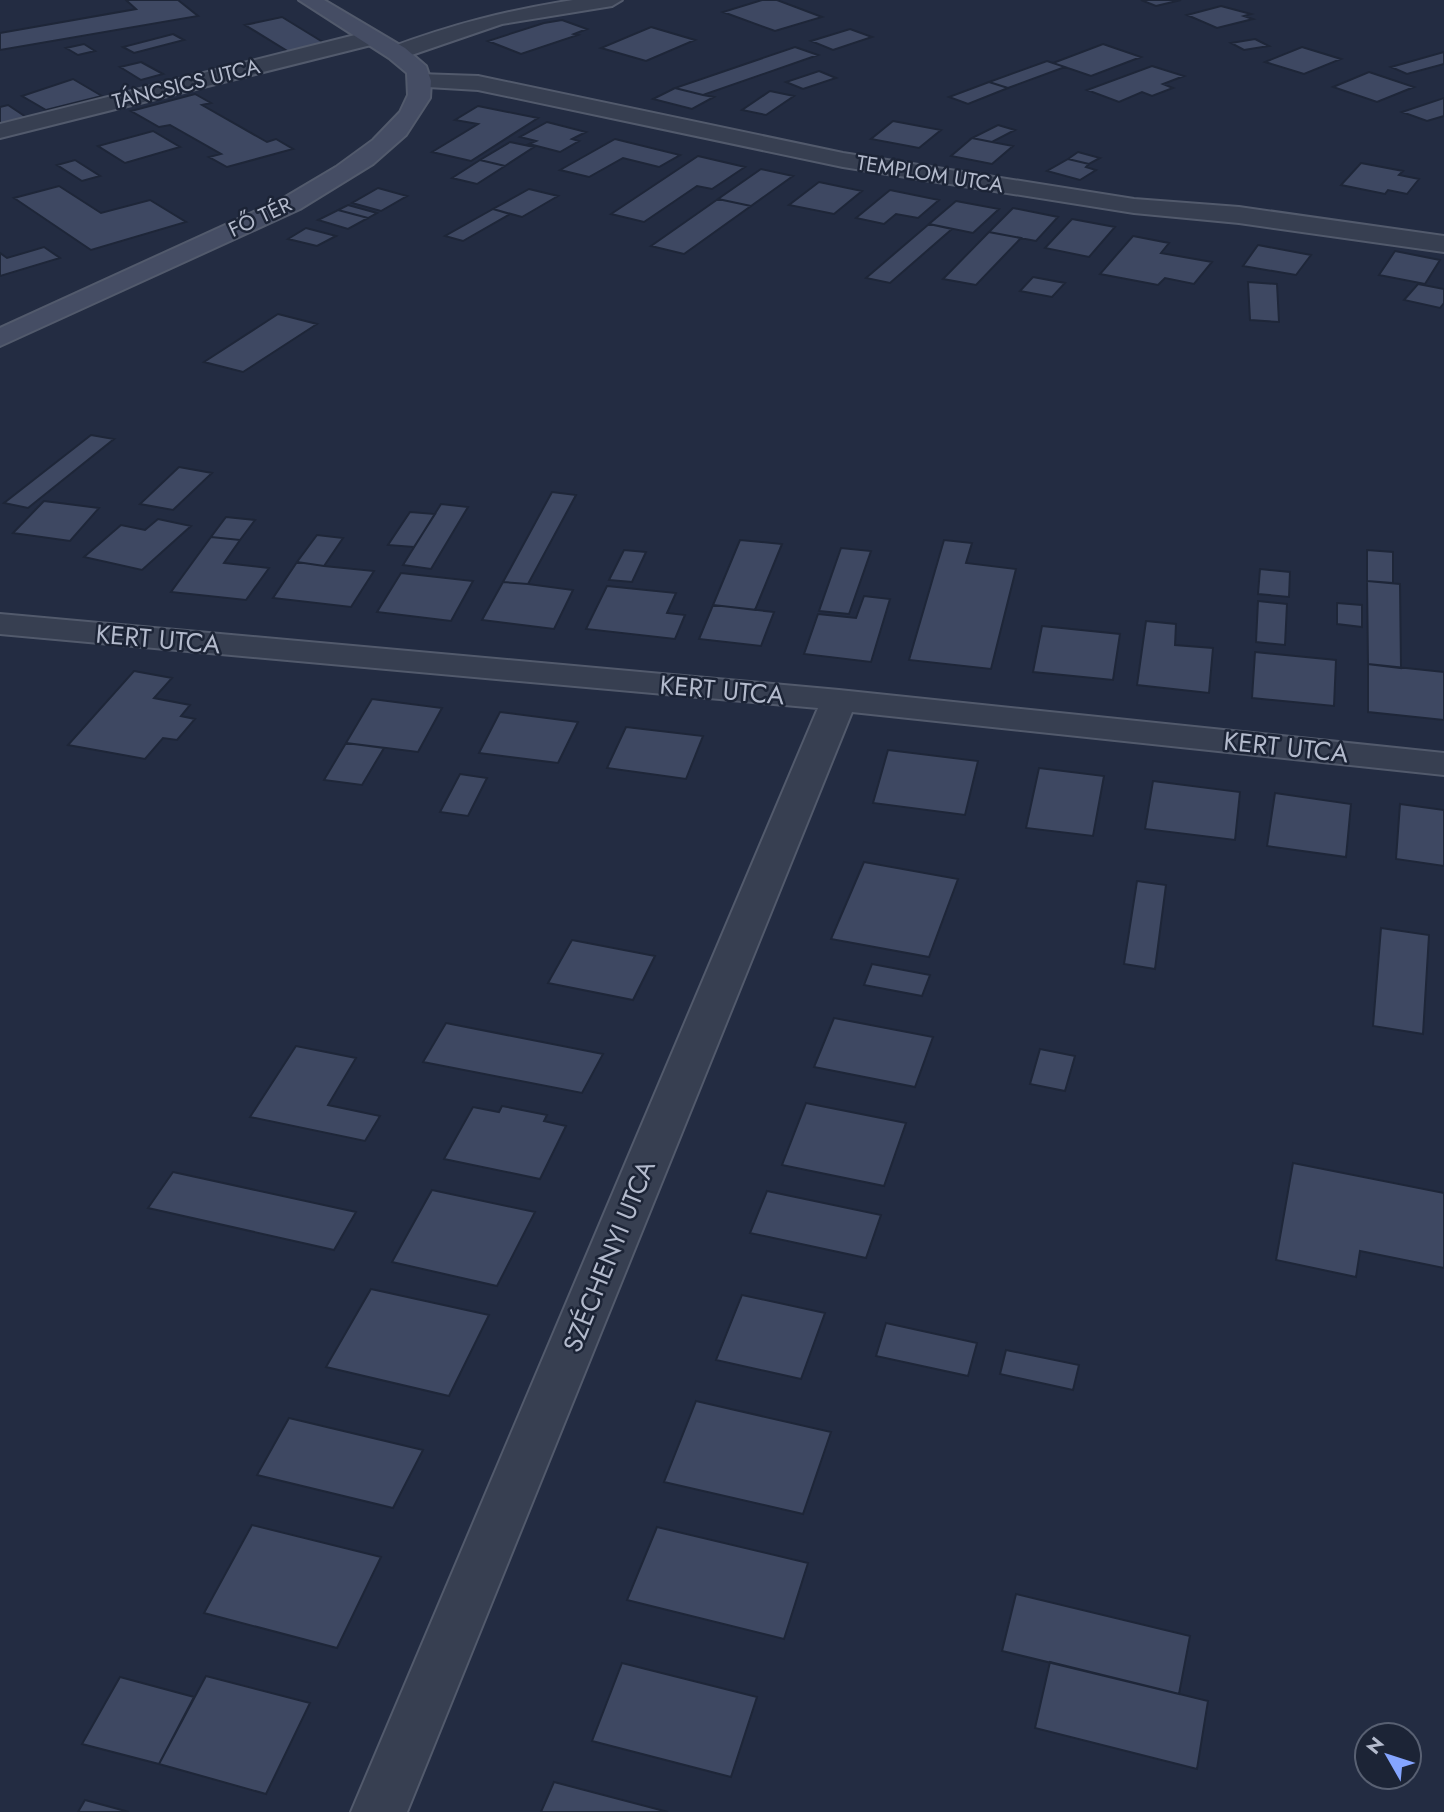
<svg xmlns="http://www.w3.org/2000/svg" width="1444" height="1812" font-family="Jost,sans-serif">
<rect width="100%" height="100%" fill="#232c42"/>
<path fill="#3e4862" stroke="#1e2638" stroke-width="2" d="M 126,0 L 178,0 L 198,16 L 0,50 L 0,33 L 136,9 Z
M 762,0 L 777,0 L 822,17 L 775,31 L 723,12 Z
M 1141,0 L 1181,0 L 1156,6 Z
M 1221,6 L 1251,14 L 1244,16 L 1253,19 L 1217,28 L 1187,15 Z
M 282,17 L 326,44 L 289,52 L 245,25 Z
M 562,20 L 587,29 L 574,34 L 578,35 L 521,54 L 488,41 L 544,23 Z
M 651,27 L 695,40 L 646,61 L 601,48 Z
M 850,29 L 872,37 L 833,50 L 811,41 Z
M 173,34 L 184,40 L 134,53 L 123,47 Z
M 1255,39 L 1269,46 L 1244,50 L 1231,43 Z
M 84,44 L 95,51 L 78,55 L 66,48 Z
M 1103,44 L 1141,57 L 1091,76 L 1053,63 Z
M 795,47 L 818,55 L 703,95 L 675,88 Z
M 1302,47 L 1341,59 L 1304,74 L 1265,62 Z
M 1444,52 L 1444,64 L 1407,74 L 1391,67 Z
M 1047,61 L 1065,67 L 1008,88 L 989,82 Z
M 141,62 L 163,74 L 141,80 L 120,67 Z
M 1152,66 L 1184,76 L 1163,84 L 1173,88 L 1152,96 L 1142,92 L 1119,102 L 1087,90 Z
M 819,71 L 836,78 L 803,89 L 786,82 Z
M 1369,72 L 1414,87 L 1377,102 L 1333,87 Z
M 73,79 L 102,96 L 46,110 L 22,96 Z
M 989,82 L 1008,88 L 968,104 L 949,97 Z
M 675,88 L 703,95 L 714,97 L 692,109 L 653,99 Z
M 770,91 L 794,96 L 766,115 L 742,110 Z
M 195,94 L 211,103 L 202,105 L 267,142 L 276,139 L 293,149 L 227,167 L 209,157 L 221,154 L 170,125 L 159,127 L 131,111 Z
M 1444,98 L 1444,116 L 1427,121 L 1402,112 Z
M 8,105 L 29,119 L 0,126 L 0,107 Z
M 478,106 L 538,118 L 471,161 L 432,152 L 478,124 L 455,120 Z
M 893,121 L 941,130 L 919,148 L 871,139 Z
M 547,122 L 586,132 L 572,139 L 579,141 L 560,152 L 529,144 L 536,141 L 520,137 Z
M 998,125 L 1015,130 L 992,142 L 972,138 Z
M 153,131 L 180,147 L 125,163 L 98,146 Z
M 972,138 L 992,142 L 1013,146 L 992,164 L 951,156 Z
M 615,139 L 680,155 L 659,167 L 623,158 L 589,177 L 560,170 Z
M 510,142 L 534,147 L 505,166 L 480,160 Z
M 1078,152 L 1100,158 L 1089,164 L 1068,159 Z
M 698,156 L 745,167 L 712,189 L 697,186 L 644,222 L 611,214 Z
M 1068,159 L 1089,164 L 1086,167 L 1096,170 L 1080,180 L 1047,171 Z
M 75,160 L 100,176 L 82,181 L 57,165 Z
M 480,160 L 505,166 L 477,184 L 452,178 Z
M 1361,163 L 1403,171 L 1399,175 L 1419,179 L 1407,194 L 1388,190 L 1385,194 L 1341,185 Z
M 761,169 L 793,176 L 751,206 L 718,199 Z
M 819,182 L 862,191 L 834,214 L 789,205 Z
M 59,186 L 101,213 L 150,200 L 186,222 L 91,250 L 14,198 Z
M 378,188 L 407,196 L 381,211 L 352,203 Z
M 529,189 L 558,196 L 522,217 L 493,209 Z
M 890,190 L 939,200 L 918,218 L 896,214 L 884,224 L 856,218 Z
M 718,199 L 751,206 L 684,254 L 651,246 Z
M 956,201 L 999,209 L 973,233 L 929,224 Z
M 348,205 L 377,213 L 368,218 L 338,210 Z
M 1013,208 L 1058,217 L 1036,241 L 989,232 Z
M 493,209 L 510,214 L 463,241 L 445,236 Z
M 338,210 L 368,218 L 348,229 L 318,220 Z
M 1072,219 L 1115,227 L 1089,257 L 1045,248 Z
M 929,224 L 952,229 L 890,283 L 866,278 Z
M 306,228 L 336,236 L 317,246 L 288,239 Z
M 989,232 L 1021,238 L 976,285 L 943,279 Z
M 1133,236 L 1169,243 L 1161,253 L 1212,262 L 1194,284 L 1165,278 L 1158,285 L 1100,274 Z
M 1258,245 L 1311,255 L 1296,275 L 1243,266 Z
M 44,247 L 60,258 L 0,276 L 0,253 L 7,258 Z
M 1395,251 L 1440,260 L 1425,284 L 1379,275 Z
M 1033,277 L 1065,283 L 1052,297 L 1020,291 Z
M 1248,282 L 1277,284 L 1279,322 L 1250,320 Z
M 1418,284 L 1444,289 L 1444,303 L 1440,308 L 1404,300 Z
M 278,314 L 317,324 L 243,372 L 204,362 Z
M 91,435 L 114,439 L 28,508 L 4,503 Z
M 179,467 L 212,473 L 173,510 L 140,504 Z
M 552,492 L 576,495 L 528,584 L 503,582 Z
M 44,501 L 99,508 L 70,541 L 13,533 Z
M 441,504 L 468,507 L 431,569 L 403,565 Z
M 410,512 L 435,514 L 414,547 L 388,545 Z
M 226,517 L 255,520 L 240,540 L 211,537 Z
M 158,519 L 191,526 L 142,570 L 84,557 L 121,525 L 145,530 Z
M 317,535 L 343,538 L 324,566 L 297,562 Z
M 211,537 L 240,540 L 224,563 L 269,568 L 246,600 L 171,592 Z
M 740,540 L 782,544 L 755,610 L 713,605 Z
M 944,540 L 972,543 L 966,563 L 1016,569 L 991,669 L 909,660 Z
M 841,548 L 871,551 L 849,614 L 819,611 Z
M 624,550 L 646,552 L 632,582 L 609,580 Z
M 1367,550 L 1393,552 L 1393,583 L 1367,581 Z
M 297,562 L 324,566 L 374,571 L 351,607 L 273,598 Z
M 1260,569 L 1290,572 L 1289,597 L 1258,594 Z
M 401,573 L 473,581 L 451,621 L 377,612 Z
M 1367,581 L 1400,584 L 1401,668 L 1368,664 Z
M 503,582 L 528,584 L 573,590 L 554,629 L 482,620 Z
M 607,586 L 676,593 L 667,613 L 685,615 L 675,639 L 586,629 Z
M 864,596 L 890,599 L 871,662 L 804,654 L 818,614 L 856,618 Z
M 1258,601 L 1287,604 L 1285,645 L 1256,642 Z
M 1337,603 L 1362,605 L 1362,627 L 1337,624 Z
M 713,605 L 774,612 L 761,646 L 699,639 Z
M 1146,621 L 1176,624 L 1175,645 L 1213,648 L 1209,693 L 1137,685 Z
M 1042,626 L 1120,634 L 1113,680 L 1033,672 Z
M 1255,652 L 1336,660 L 1334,706 L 1252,698 Z
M 1368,664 L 1444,672 L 1444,720 L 1368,712 Z
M 134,671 L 172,678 L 154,698 L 190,705 L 181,716 L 195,719 L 177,740 L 163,738 L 145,759 L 68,745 Z
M 372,699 L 442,708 L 418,752 L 346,743 Z
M 500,712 L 578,722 L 558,763 L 479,753 Z
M 626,727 L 703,736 L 686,779 L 607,768 Z
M 346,743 L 384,748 L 362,785 L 324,780 Z
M 888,750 L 978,761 L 965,815 L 873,803 Z
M 1039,768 L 1104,776 L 1093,836 L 1026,828 Z
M 460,774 L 487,778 L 468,816 L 440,812 Z
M 1153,781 L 1240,792 L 1235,840 L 1145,829 Z
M 1275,793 L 1351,804 L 1346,857 L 1267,846 Z
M 1400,804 L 1444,810 L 1444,866 L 1396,859 Z
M 864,862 L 958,879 L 929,957 L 831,939 Z
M 1137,881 L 1166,885 L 1155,969 L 1124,964 Z
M 1381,928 L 1429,935 L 1423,1034 L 1373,1026 Z
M 572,940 L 655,956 L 633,1000 L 548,983 Z
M 872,964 L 930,975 L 922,996 L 864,985 Z
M 834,1018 L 933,1037 L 915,1087 L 814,1067 Z
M 446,1023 L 603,1054 L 582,1093 L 423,1062 Z
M 296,1046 L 356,1058 L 328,1105 L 380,1116 L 365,1141 L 250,1117 Z
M 1040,1049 L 1075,1056 L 1065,1091 L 1030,1084 Z
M 806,1103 L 906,1123 L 884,1186 L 782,1165 Z
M 502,1106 L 547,1115 L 544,1121 L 566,1126 L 540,1179 L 444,1159 L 473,1107 L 499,1112 Z
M 1293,1163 L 1444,1193 L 1444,1268 L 1360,1251 L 1356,1277 L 1276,1260 Z
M 173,1172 L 356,1212 L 334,1250 L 148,1208 Z
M 432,1190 L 535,1212 L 497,1286 L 392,1262 Z
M 767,1191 L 881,1215 L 866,1258 L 750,1233 Z
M 371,1289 L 489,1315 L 449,1396 L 326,1367 Z
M 742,1295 L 825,1313 L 801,1379 L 716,1360 Z
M 886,1323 L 977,1343 L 968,1376 L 876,1356 Z
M 1006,1350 L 1079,1365 L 1073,1390 L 1000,1374 Z
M 696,1401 L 831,1432 L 803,1514 L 664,1482 Z
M 289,1418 L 423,1450 L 393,1508 L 257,1475 Z
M 252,1525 L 381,1557 L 337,1648 L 204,1613 Z
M 657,1527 L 808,1563 L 784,1639 L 627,1600 Z
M 1016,1594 L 1190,1636 L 1179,1694 L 1002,1651 Z
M 1050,1662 L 1208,1701 L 1197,1769 L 1035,1728 Z
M 622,1663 L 757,1697 L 731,1777 L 592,1741 Z
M 206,1676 L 310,1703 L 266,1794 L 159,1764 Z
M 120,1677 L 194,1697 L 159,1764 L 82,1744 Z
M 554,1782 L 668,1812 L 541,1812 Z
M 85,1800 L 129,1812 L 78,1812 Z"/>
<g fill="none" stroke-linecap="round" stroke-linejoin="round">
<defs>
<path id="street" d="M 573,0 L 622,0 L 612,6 L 502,24 L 397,60 L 386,53 L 389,48 C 453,24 505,11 573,0 Z
M 371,31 L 382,38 L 379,43 L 0,138 L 0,124 Z
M 419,74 L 478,76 L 843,153 L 1134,199 L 1239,207 L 1444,236 L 1444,252 L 1239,223 L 1134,213 L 843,167 L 478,90 L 411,86 L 408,81 L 411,76 Z
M 0,614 L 839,690 L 1444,753 L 1444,775 L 852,712 L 407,1812 L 351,1812 L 818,708 L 0,634 Z"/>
<path id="secondary" d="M 299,0 L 324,0 L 405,48 L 426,66 L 431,81 L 430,98 L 406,135 L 373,164 L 300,209 L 0,346 L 0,328 L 282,199 L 336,167 L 373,140 L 400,112 L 408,95 L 407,73 L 389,58 Z"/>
</defs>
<use href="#street" stroke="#525a6c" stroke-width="4"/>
<use href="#secondary" stroke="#525a6c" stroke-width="4"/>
<use href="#street" fill="#373f51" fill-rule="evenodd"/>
<use href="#secondary" fill="#454d64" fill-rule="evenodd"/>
</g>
<g text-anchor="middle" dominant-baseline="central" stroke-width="5" stroke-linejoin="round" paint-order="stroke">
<g font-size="21" fill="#b3bacc" stroke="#1c2436">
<text transform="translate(186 84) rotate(-14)">TÁNCSICS UTCA</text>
<text transform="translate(930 174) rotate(9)">TEMPLOM UTCA</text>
<text transform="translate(260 217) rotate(-25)">FŐ TÉR</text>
</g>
<g font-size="26" fill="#b3bacc" stroke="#1c2436">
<text transform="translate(158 639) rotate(5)">KERT UTCA</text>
<text transform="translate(722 690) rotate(5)">KERT UTCA</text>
<text transform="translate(1286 747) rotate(6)">KERT UTCA</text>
<text transform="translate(609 1256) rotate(-68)">SZÉCHENYI UTCA</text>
</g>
</g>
<g transform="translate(1388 1756) rotate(309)"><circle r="33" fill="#1c2436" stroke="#586072" stroke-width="2"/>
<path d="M0-5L12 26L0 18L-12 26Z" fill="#85a5ff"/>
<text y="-10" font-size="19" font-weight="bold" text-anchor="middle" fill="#b3bacc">N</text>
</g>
</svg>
